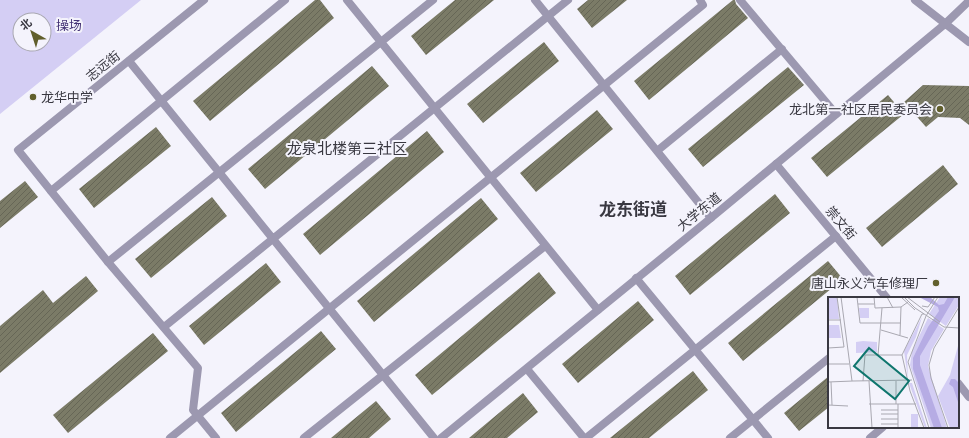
<svg xmlns="http://www.w3.org/2000/svg" width="969" height="438" font-family="'Space Grotesk','Noto Sans SC',sans-serif">
<defs>
<pattern id="building-hatch" width="6" height="6" patternUnits="userSpaceOnUse"><rect width="6" height="6" fill="#7b7b67"/><path d="M-1 1l2-2M0 6l6-6M5 7l2-2" fill="none" stroke="#666656"/></pattern>
</defs>
<rect width="100%" height="100%" fill="#f4f3fc"/>
<path fill="#d4cef4" fill-rule="evenodd" d="M 0,0 L 141,0 L 0,114 ZM 20,20 L 44,20 L 44,44 L 20,44 Z"/>
<path fill="url(#building-hatch)" d="M 315,0 L 320,0 L 334,18 L 210,121 L 193,101 Z
M 455,0 L 494,0 L 426,55 L 411,36 Z
M 588,0 L 627,0 L 592,28 L 577,9 Z
M 733,0 L 735,0 L 736,4 L 748,18 L 649,100 L 634,81 Z
M 544,42 L 559,61 L 483,123 L 467,104 Z
M 372,66 L 389,86 L 265,189 L 248,169 Z
M 788,67 L 804,85 L 703,167 L 688,149 Z
M 923,85 L 969,86 L 969,125 L 960,118 L 938,117 L 926,127 L 904,102 Z
M 888,95 L 904,114 L 827,177 L 811,158 Z
M 597,110 L 613,129 L 536,192 L 520,173 Z
M 156,127 L 171,146 L 94,208 L 79,189 Z
M 427,131 L 444,152 L 320,255 L 303,234 Z
M 943,165 L 958,184 L 882,247 L 866,228 Z
M 25,181 L 38,197 L 0,228 L 0,201 Z
M 775,194 L 790,213 L 690,295 L 675,276 Z
M 212,197 L 227,216 L 151,278 L 135,259 Z
M 481,198 L 498,219 L 374,322 L 357,301 Z
M 828,261 L 843,279 L 743,361 L 728,343 Z
M 266,263 L 281,282 L 204,345 L 189,326 Z
M 539,272 L 556,293 L 432,395 L 415,375 Z
M 86,276 L 98,291 L 0,373 L 0,326 L 43,290 L 53,303 Z
M 638,301 L 654,320 L 578,383 L 562,364 Z
M 321,331 L 336,349 L 236,432 L 221,413 Z
M 153,333 L 168,351 L 68,433 L 53,415 Z
M 693,371 L 708,390 L 649,438 L 610,438 Z
M 829,376 L 829,407 L 799,431 L 784,413 Z
M 523,393 L 538,412 L 507,438 L 469,438 Z
M 376,401 L 391,419 L 369,438 L 331,438 Z"/>
<g fill="none" stroke-linecap="round" stroke-linejoin="round">
<path stroke="#9c98b0" stroke-width="8" d="M 347,0 L 598,310
M 535,0 L 711,218
M 740,0 L 836,114
M 129,61 L 434,438
M 657,151 L 782,49
M 51,191 L 285,0
M 108,262 L 433,0
M 636,278 L 768,438
M 164,327 L 568,0
M 527,369 L 584,438
M 170,438 L 703,5 L 700,0
M 304,438 L 545,246
M 586,438 L 836,236
M 730,438 L 829,358
M 870,438 L 883,427"/>
<path stroke="#9c98b0" stroke-width="8" d="M 204,0 L 18,150 L 108,262 L 198,368 L 193,410 L 216,438
M 776,164 L 887,298
M 958,383 L 969,397"/>
<path stroke="#9c98b0" stroke-width="8" d="M 915,0 L 969,42
M 441,438 L 711,218 L 945,24 L 969,1"/>
</g>
<g fill="#615f2c" stroke="#f4f3fc" stroke-width="1.5">
<circle cx="33" cy="97" r="4"/>
<circle cx="940" cy="109" r="4"/>
<circle cx="936" cy="283" r="4"/>
</g>
<g text-anchor="middle" dominant-baseline="central" stroke-width="4" stroke-linejoin="round" paint-order="stroke">
<g font-size="13" fill="#453476" stroke="#f4f3fc">
<text x="69" y="25">操场</text>
</g>
<g font-size="13" fill="#393841" stroke="#f4f3fc">
<text transform="translate(103 66) rotate(-39)">志远街</text>
<text transform="translate(699 212) rotate(-39)">大学东道</text>
<text transform="translate(841 223) rotate(50)">崇文街</text>
</g>
<g font-size="13" fill="#393841" stroke="#f4f3fc" text-anchor="end">
<text x="41" y="97" text-anchor="start">龙华中学</text>
<text x="932" y="109">龙北第一社区居民委员会</text>
<text x="928" y="283">唐山永义汽车修理厂</text>
</g>
<g font-size="15" fill="#393841" stroke="#f4f3fc">
<text x="347" y="148">龙泉北楼第三社区</text>
</g>
<g font-size="17" font-weight="bold" fill="#393841" stroke="#f4f3fc">
<text x="633" y="209">龙东街道</text>
</g>
</g>
<g transform="translate(828 297)">
<rect width="131" height="131" fill="#f4f3fc"/>
<path d="M 0,0 L 9,0 L 11,22 L 0,22 ZM 112,0 L 131,0 L 131,8 L 118,29 L 101,17 ZM 31,11 L 41,11 L 41,21 L 32,21 ZM 94,20 L 88,40 L 79,58 L 80,81 L 76,54 ZM 100,21 L 116,32 L 103,54 L 100,69 L 119,131 L 103,131 L 82,68 L 84,54 ZM 0,28 L 11,28 L 13,41 L 1,41 L 0,45 ZM 35,44 L 49,45 L 49,55 L 28,56 L 28,45 ZM 130,49 L 131,131 L 122,131 L 110,99 L 122,78 ZM 81,86 L 84,86 L 99,131 L 97,131 ZM 83,117 L 90,117 L 90,130 L 94,131 L 83,131 Z" fill="#d4cef4"/>
<path d="M 91,0 L 102,0 L 111,8 L 116,7 L 120,0 L 127,0 L 92,59 L 92,68 L 114,131 L 106,131 L 85,72 L 85,61 L 100,30 L 111,14 L 110,10 ZM 123,82 L 127,82 L 131,86 L 131,108 L 125,90 L 121,87 Z" fill="#b6ace4"/>
<path fill="none" stroke="#a9a8b1" stroke-width="1" d="M 13,0 L 24,84M 29,0 L 32,26 L 73,26M 46,0 L 47,11 L 73,10 L 80,5M 59,0 L 65,11M 73,0 L 87,13M 76,0 L 87,11 L 116,30 L 131,31M 79,0 L 112,25M 30,7 L 46,7M 94,9 L 100,10 L 107,0M 0,23 L 13,23M 131,31 L 131,48M 53,33 L 80,41M 72,38 L 73,10M 0,51 L 16,50 L 9,0M 50,58 L 54,11M 0,67 L 21,67M 25,84 L 84,83M 35,84 L 37,58 L 74,58M 41,84 L 44,131M 68,84 L 68,107M 0,85 L 25,84M 3,85 L 4,108M 41,107 L 88,107M 0,108 L 20,109M 53,113 L 70,113M 53,117 L 70,117M 53,122 L 70,122M 53,127 L 70,127M 70,131 L 70,107M 96,131 L 82,94 L 74,58 L 94,17 L 96,17M 101,131 L 80,65 L 98,19 L 110,0M 120,131 L 103,81 L 101,68 L 106,51 L 131,10"/>
<path fill="#0f766e" fill-opacity="0.15" stroke="#0f766e" stroke-width="2" d="M 41,51 L 81,84 L 67,102 L 26,69 Z"/>
<rect width="131" height="131" fill="none" stroke="#393841" stroke-width="2"/>
</g>
<g transform="translate(32 32) rotate(321)"><circle r="19" fill="#f4f3fc" stroke="#a9a8b1"/>
<path d="M0-3L7 15L0 10L-7 15Z" fill="#615f2c"/>
<text y="-6" font-size="11" font-weight="bold" text-anchor="middle" fill="#393841">北</text>
</g>
</svg>
